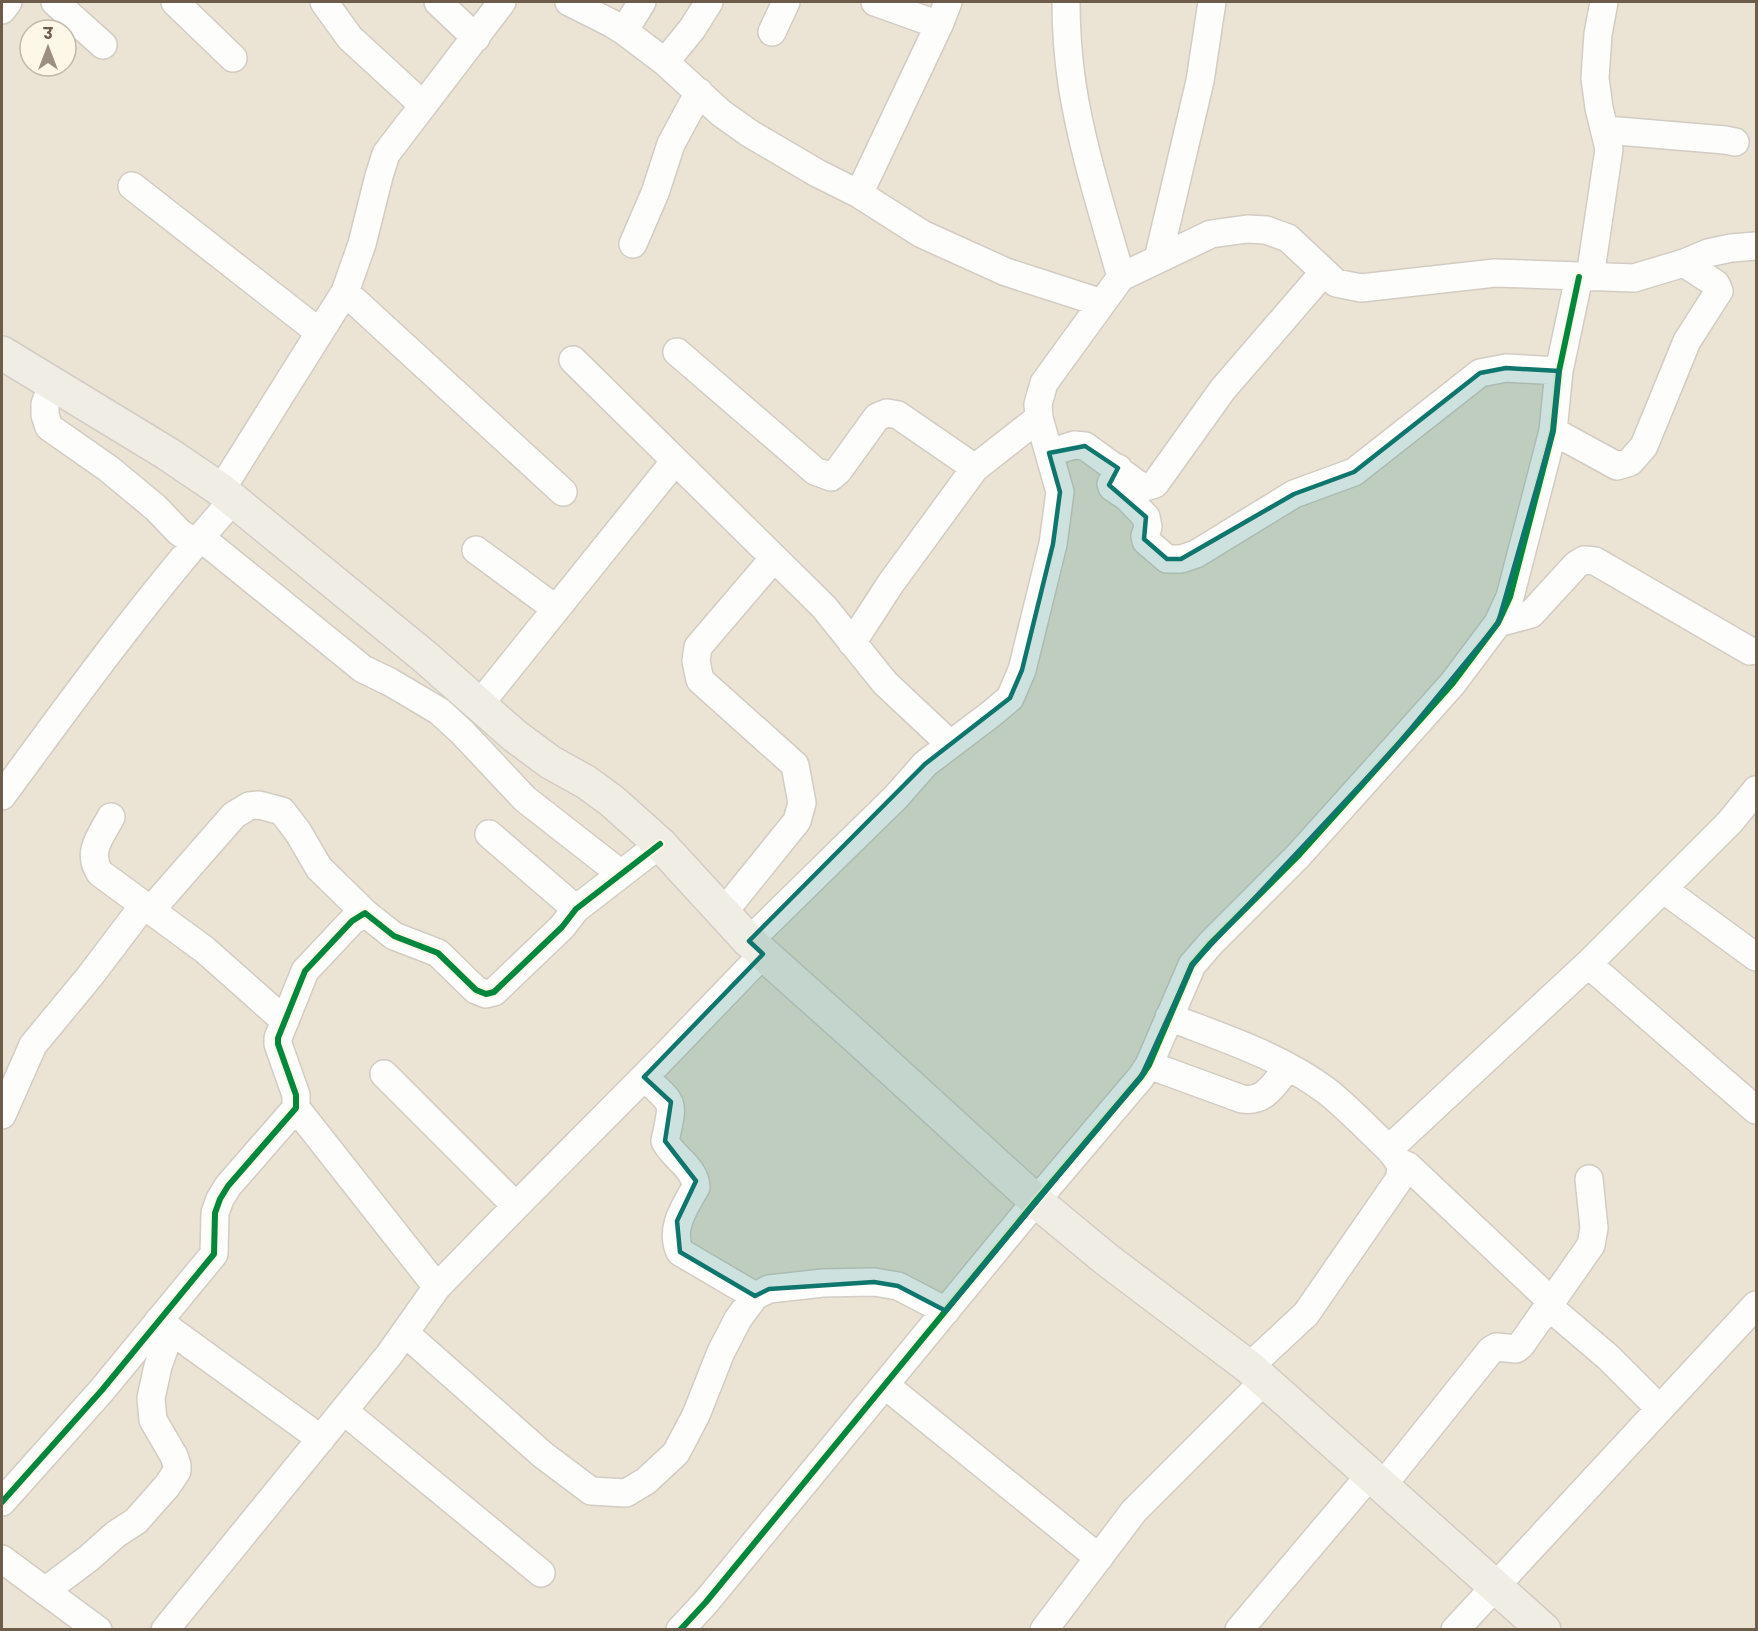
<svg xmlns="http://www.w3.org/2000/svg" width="1758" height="1631" font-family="Poppins,'Noto Sans Devanagari',sans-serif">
<rect width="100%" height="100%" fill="#f3f0e7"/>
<path fill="#ebe3d4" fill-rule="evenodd" d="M 2,2 L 1756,2 L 1756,1629 L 2,1629 ZM 30,30 L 66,30 L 66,66 L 30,66 Z"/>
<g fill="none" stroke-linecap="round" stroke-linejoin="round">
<defs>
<path id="minor" d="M 55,2 L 103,45
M 175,2 L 233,58
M 324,2 L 350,38 L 423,105
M 438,2 L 476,38
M 569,2 L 613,24 L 624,31 L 665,62 L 721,113 L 749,133 L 817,173 L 859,194 L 922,234 L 1006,272 L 1102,303
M 875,2 L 939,25
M 2,10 L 8,2
M 624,31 L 642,2
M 772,32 L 786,2
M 665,62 L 692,29 L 709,2
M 1606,130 L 1725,140 L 1735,142
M 132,186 L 319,332
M 859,194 L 939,25 L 948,2
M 633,244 L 655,193 L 671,144 L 699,92
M 1158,259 L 1200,81 L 1212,2
M 1121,277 L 1211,234 L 1247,229 L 1266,230 L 1288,238 L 1336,283 L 1361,288 L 1495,273 L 1634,278 L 1684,263 L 1708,253 L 1731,248 L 1756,246
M 1590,277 L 1609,149 L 1599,108 L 1595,78 L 1598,34 L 1604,2
M 345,292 L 563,492
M 677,352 L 815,471 L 831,477 L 838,471 L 877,417 L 887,413 L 898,415 L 975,468
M 573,360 L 824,607 L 885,683 L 950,744
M 53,384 L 45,404 L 45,415 L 49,427 L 109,469 L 156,508 L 179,532 L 195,543
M 1553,431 L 1617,466 L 1630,462 L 1644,446 L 1687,341 L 1719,291 L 1716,284 L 1684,263
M 1049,453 L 1074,445 L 1085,446 L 1140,486 L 1145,487 L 1155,484 L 1223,389 L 1324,272
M 1118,468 L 1111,484 L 1112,487 L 1127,497 L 1146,517 L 1148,527 L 1145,536 L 1146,541 L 1167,559 L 1181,559 L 1196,554 L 1294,494 L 1354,472 L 1480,373 L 1506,368 L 1559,371
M 221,490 L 345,292 L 362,244 L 379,176 L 386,154 L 502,2
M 200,537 L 363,669 L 390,682 L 439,711 L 462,732 L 525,799 L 621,874
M 476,550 L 556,609
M 1498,623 L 1531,614 L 1576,565 L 1584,560 L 1595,561 L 1750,651
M 852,643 L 891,583 L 975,468 L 1039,418
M 479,705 L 675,461
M 2,796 C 76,695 150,593 234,499
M 111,817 C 101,836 86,852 100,873 L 205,950 L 285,1021
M 489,834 L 576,909
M 1663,889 L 1756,957
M 150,911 L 234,815 L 249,806 L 259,805 L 282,811 L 298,832 L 319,868 L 365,913
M 722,914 L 797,821 L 802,803 L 795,765 L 700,680 L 696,661 L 698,647 L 774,558
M 749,941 L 896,797 L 925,764 L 991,714 L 1010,698 L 1022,670 L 1053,544 L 1060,492 L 1039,418 L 1038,404 L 1044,383 L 1121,277 C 1103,213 1082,149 1072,84 C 1068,57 1066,29 1066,2
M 1588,964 L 1756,1110
M 1169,1017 C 1223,1038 1281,1056 1328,1092 C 1349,1109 1369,1130 1389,1149
M 1149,1065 L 1242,1099 C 1265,1103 1275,1083 1288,1067
M 384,1074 L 516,1206
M 644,1077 C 675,1106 674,1099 665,1141 C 673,1158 695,1167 696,1187 C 685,1207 669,1228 680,1252 L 755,1296
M 296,1108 L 437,1287
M 2,1115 L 33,1045 L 90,976 L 143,906
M 1401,1163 L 1408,1166 L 1551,1301
M 1548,1306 L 1608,1357 L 1660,1409
M 158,1321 L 321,1439
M 405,1333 L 543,1455 L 591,1491 L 626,1493 L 646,1481 L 676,1453 L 696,1415 L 721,1352 L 738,1319 L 755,1296 L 769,1289 L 823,1283 L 874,1282 L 898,1286 L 946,1311
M 1249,1367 L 1306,1314 L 1398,1181 C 1404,1166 1399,1161 1389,1149 L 1588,964 L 1730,822 L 1756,790
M 885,1385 L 1099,1558
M 344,1411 L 541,1573
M 1383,1485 L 1491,1350 L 1496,1347 L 1516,1349 L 1521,1345 L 1591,1245 L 1594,1228 L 1589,1179
M 2,1502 L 102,1390 L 214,1254 L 215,1213 L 220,1199 L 228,1186 L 296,1108 L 296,1095 L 278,1044 L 278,1038 L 305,971 L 352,921 L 365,913 L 394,936 L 438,953 L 476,990 L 486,994 L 494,992 L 562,927 L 576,909 L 660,844
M 2,1559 L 98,1630
M 45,1591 L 89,1558 L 116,1534 L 136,1521 L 167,1486 L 177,1471 L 177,1465 L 174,1456 L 153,1420 L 151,1398 L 158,1366 L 171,1330
M 165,1630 L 389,1355 L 437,1287 L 516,1206 L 659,1062 L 763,954
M 680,1630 L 706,1602 L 1036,1201 L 1141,1077 L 1149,1065 L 1192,965 L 1211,943 L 1298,856 L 1396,747 L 1453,683 L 1498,623 L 1510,597 L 1553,431 L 1559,371 L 1579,277
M 1044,1630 L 1134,1511 L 1264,1381
M 1239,1630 L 1371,1474
M 1455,1630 L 1756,1305"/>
<path id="major" d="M 2,353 L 168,454 L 221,490 L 424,656 L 515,736 L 550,762 L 586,782 L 612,801 L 660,844 L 749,941 L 862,1042 L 1036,1201 L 1106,1259 L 1249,1367 L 1544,1630"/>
</defs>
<use href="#minor" stroke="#d2ccc3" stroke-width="30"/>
<use href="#major" stroke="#d3ccc5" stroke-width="36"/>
<use href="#minor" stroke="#fdfdfb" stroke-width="27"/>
<use href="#major" stroke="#f0ede4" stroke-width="33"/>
<defs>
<path id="cycleway" d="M 2,1502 L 102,1390 L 214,1254 L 215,1213 L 220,1199 L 228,1186 L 296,1108 L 296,1095 L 278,1044 L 278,1038 L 305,971 L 352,921 L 365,913 L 394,936 L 438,953 L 476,990 L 486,994 L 494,992 L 562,927 L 576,909 L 660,844
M 680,1630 L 706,1602 L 1036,1201 L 1141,1077 L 1149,1065 L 1192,965 L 1211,943 L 1298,856 L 1396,747 L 1453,683 L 1498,623 L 1510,597 L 1553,431 L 1559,371 L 1579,277"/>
</defs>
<use href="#cycleway" stroke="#fdf7e7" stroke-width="10"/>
<use href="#cycleway" stroke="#00873e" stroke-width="6"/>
</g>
<path fill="#0f766e" fill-opacity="0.2" stroke="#0f766e" stroke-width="4.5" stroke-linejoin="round" d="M 1506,368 L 1559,371 L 1553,431 L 1498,623 L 1396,747 L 1192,965 L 1141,1077 L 946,1311 L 898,1286 L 874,1282 L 769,1289 L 755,1296 L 680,1252 L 677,1221 L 696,1181 L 665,1141 L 671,1102 L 644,1077 L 763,954 L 749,941 L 925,764 L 1010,698 L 1022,670 L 1053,544 L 1060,492 L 1049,453 L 1085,446 L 1118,468 L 1109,485 L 1146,517 L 1144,539 L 1167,559 L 1181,559 L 1294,494 L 1354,472 L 1480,373 Z"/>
<rect width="1758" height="1631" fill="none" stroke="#6e5c4b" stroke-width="6"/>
<g transform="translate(48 48)"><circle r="28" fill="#fdf7e7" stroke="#c4b9a9" stroke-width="1.5"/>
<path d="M0-4.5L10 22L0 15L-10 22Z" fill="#9d9082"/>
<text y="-9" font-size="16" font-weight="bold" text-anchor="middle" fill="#6e5c4b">उ</text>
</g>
</svg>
